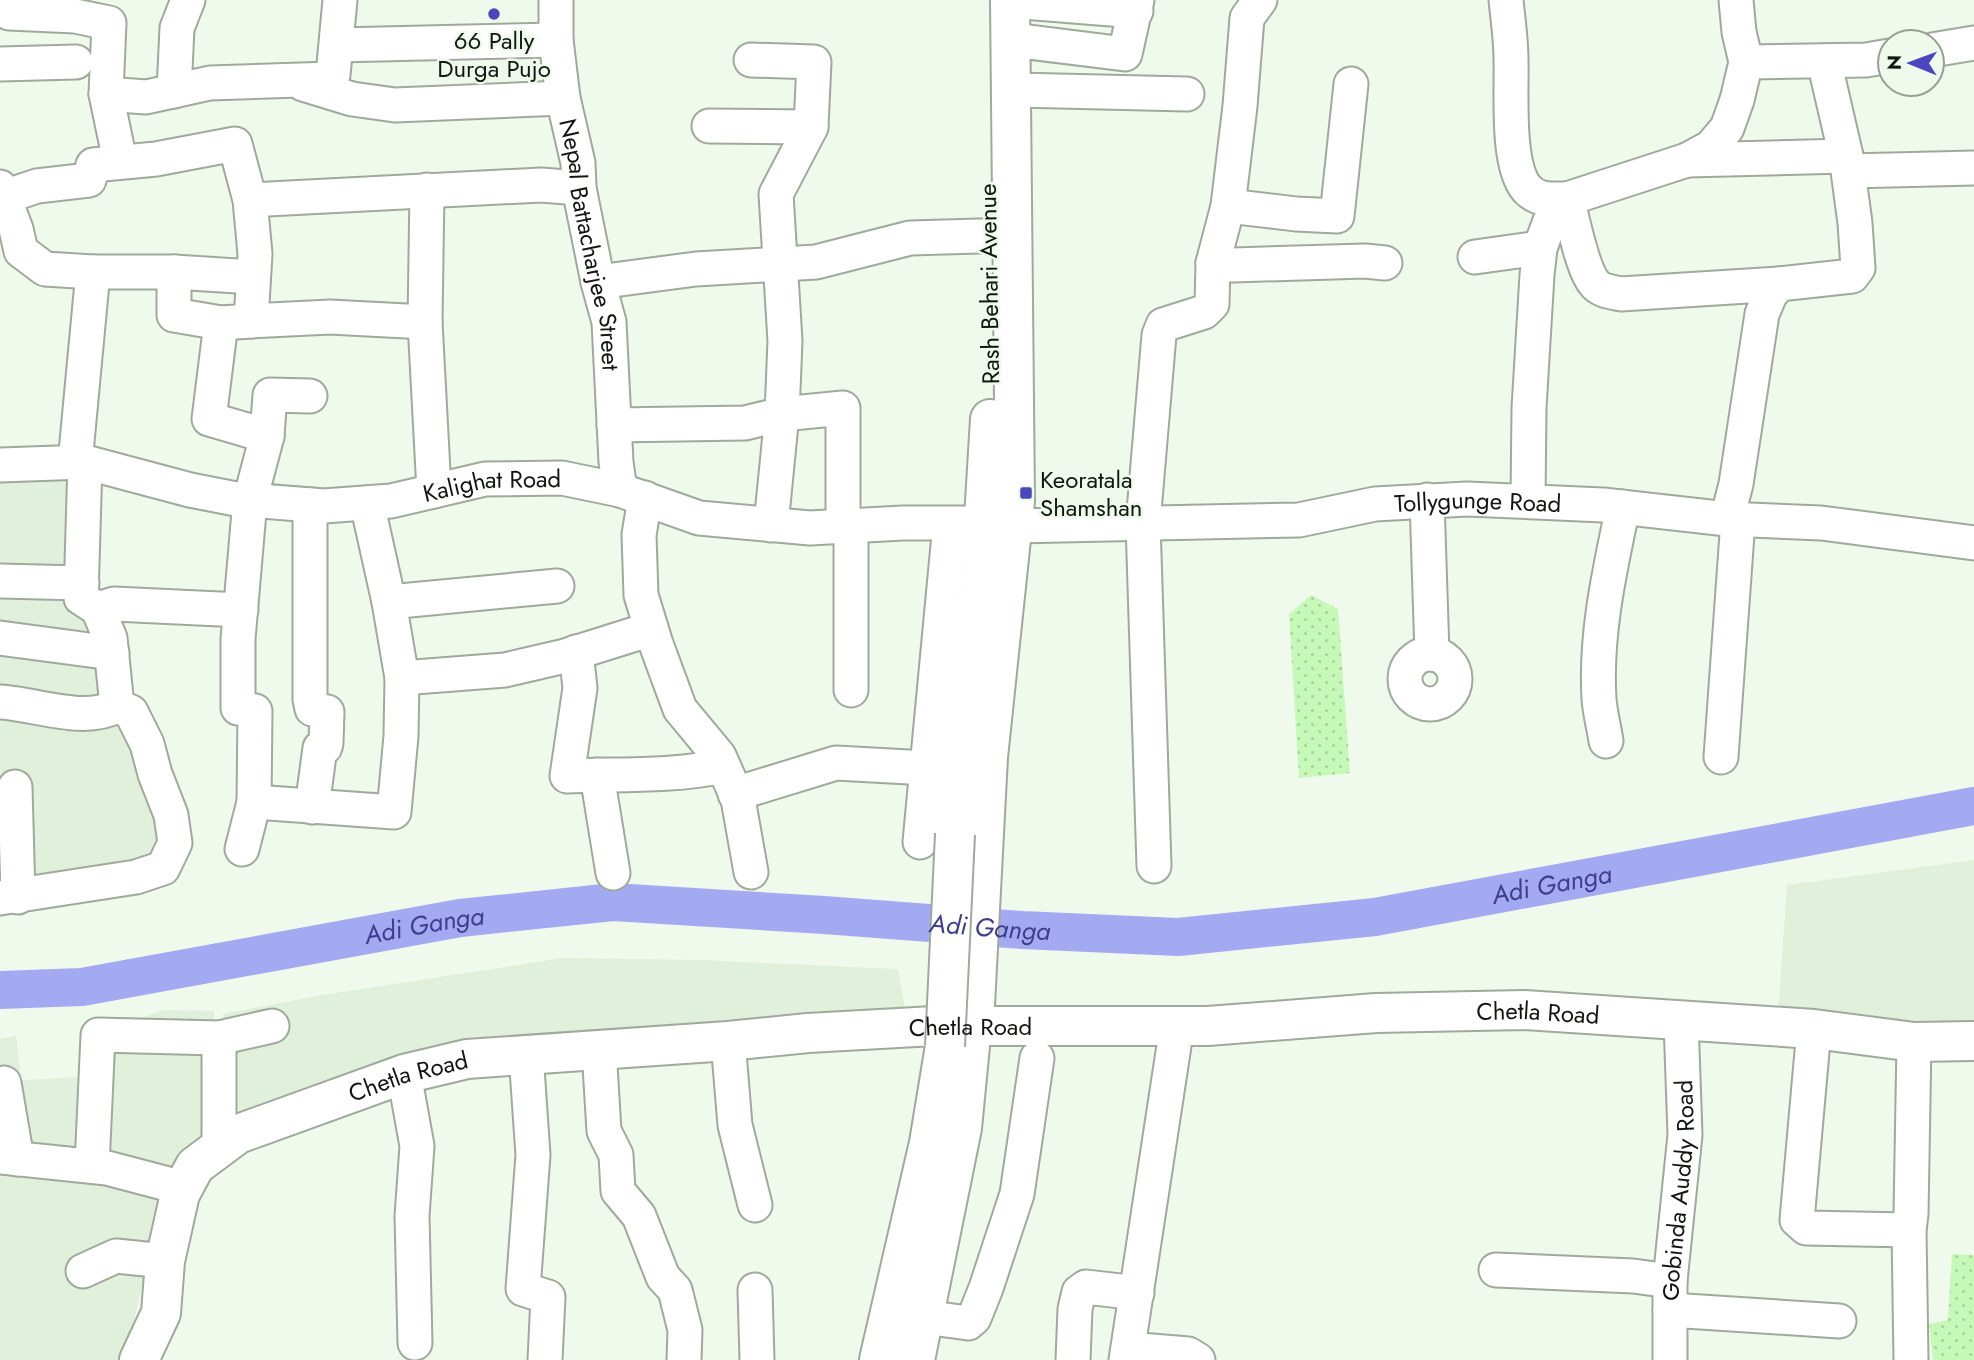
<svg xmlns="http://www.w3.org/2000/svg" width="1974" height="1360" font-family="Jost,sans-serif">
<defs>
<pattern id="grass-dots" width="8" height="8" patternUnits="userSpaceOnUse" patternTransform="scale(1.75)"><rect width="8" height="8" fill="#c6f9b8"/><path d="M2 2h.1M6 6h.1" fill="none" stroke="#a9d59d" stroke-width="1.8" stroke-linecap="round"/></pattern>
</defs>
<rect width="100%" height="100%" fill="#effaec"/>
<path fill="#e0f0db" d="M 77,475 L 95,617 L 128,719 L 170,862 L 0,891 L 0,477 Z
M 1974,860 L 1974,1032 L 1778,1014 L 1787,885 Z
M 563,958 L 701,960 L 898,969 L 906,1013 L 709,1028 L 229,1123 L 223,1014 L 316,996 Z
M 163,1010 L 214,1011 L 210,1141 L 154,1237 L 134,1320 L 118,1360 L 0,1360 L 0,1039 L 16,1036 L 21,1080 L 84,1077 L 88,1038 Z"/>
<path fill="url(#grass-dots)" d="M 1311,595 L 1338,609 L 1350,773 L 1299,778 L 1289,614 Z
M 1952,1254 L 1974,1255 L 1974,1360 L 1933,1360 L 1929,1324 L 1948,1320 Z"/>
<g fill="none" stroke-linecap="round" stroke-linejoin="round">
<path stroke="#a3aaf1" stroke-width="38" id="s1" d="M 0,990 L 82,987 L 460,918 L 613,902 L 824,915 L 1022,930 L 1178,937 L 1375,917 L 1974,806"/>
<defs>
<g id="minor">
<path id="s2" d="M 556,0 L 556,40 L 563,98 L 578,163 L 579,188 L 598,282 L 609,322 L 616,462 L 620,490"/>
<path d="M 1260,0 L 1247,18 L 1240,106 L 1228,206 L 1213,263 L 1233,265 L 1365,261 L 1385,263"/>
<path d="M 1506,0 C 1508,20 1511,40 1511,60 C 1512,92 1506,165 1527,189 C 1538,201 1552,199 1567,199 C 1573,219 1582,270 1595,284 C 1601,291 1612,292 1621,294 L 1779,284"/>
<path d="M 1736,0 L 1739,32 L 1746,62 L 1866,60 L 1890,56"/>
<path d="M 1010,1 L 1136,11"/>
<path d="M 9,13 L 75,16 L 109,23 L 106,94 L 120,161"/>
<path d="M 1012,40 L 1125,54 L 1137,0"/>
<path d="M 337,45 L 556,40"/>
<path d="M 1932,50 L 1974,43"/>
<path d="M 751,60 L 814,62 L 811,127 L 776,194 L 785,341 L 782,414 L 771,525"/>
<path d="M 0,64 L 76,62"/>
<path d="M 303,84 L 352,99 L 395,105 L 563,98"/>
<path d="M 1012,90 L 1187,94"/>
<path d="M 174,91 L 177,28 L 188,0"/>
<path d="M 106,94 L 146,97 L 210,83 L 331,79 L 333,75 L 340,0"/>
<path d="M 709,126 L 811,127"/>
<path d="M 1687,160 L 1846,156"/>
<path d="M 1849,171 L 1974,168"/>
<path d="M 0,187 L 16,229 L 21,251 L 45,269 L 93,272 L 174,272 L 174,315 L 221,323"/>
<path d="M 427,190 L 425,322 L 434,491"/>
<path d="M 4,197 L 37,186 L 89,180 L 93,165 L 156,159 L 235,144 L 250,200 L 255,254 L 251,321 L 221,323 L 209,419 L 267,436"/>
<path d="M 250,200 L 541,185 L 579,188"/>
<path d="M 1228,206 L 1296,214 L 1337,216 L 1351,84"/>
<path d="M 1475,257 L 1540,248"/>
<path d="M 174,272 L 253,277"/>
<path d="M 598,282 L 696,269 L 816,262 L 910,238 L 1014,235"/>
<path d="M 251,321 L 330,317 L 425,322"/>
<path d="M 614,425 L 745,423 L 782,414 L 843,408 L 843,525"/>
<path d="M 75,463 L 93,272"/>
<path id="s3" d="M 0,465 L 85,462 L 190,490 L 236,499 L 324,506 L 391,501 L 485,479 L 562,478 L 620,490 L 699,518 L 810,528 L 903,523 L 984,523 L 1013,526 L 1299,520 L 1375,504 L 1467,499 L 1603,505 L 1727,519 L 1821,523 L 1974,543"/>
<path d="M 645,498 L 639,535 L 641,595 L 656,644 L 680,709 L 719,756 L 738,799 L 751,872"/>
<path d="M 1427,500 L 1432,654"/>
<path d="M 1528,501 L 1529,408 L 1537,275 L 1540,248 L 1550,221 L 1567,199 L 1687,160 L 1711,147 L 1727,128 L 1737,100 L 1746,62"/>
<path d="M 310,505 L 310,699 L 312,709 L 327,712 L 326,743 L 325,747 L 320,748 L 312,807"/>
<path d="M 1727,519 L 1736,484 L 1762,314 L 1770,295 L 1779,284 L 1852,276 L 1858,268 L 1855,223 L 1846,156 L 1824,61"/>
<path d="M 0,581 L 82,583"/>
<path d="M 389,602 L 557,586"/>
<path d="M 98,609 L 114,604 L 241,610"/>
<path d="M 0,638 L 112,653"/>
<path d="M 576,652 L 580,688 L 567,776 C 618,774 672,777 723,766"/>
<circle cx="1430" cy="679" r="25"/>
<path d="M 402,678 L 505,670 L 565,656 L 651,629"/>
<path d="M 851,690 L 851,526"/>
<path d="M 0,702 C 37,704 83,724 117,706"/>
<path d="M 1606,741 C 1604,727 1600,713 1599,699 C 1595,634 1610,569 1623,507"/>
<path d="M 1721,757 L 1738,520"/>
<path d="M 597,775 L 613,873"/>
<path d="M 15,787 L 18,897"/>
<path d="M 735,794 L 836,763 L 927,768 L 944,780 L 943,822"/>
<path d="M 254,802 L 394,812 L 401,736 L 402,678 L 389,602 L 367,503"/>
<path d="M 920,842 L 950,524"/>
<path d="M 242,849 L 254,802 L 255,711 L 238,708 L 238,639 L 250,500 L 267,436 L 270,395 L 310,396"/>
<path d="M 1154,866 L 1143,523 L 1159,335 L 1163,325 L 1204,312 L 1212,304 L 1213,263"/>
<path d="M 0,898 L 136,877 L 163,868 L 175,843 L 171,815 L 155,774 L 147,744 L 131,712 L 117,706 L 110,638 L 98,609 L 81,598 L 85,462"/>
<path d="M 1814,1029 L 1797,1220 L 1806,1228 L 1909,1230"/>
<path d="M 728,1041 L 735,1125 L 755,1205"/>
<path d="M 599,1049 L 604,1131 L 616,1155 L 618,1191 L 639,1216 L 663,1277 L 675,1290 L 685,1330 L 684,1360"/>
<path d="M 526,1054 L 533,1155 L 523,1289 L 548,1297 L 545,1360"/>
<path d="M 404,1074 L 417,1146 L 412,1216 L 415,1343"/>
<path d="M 4,1083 L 17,1159"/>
<path d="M 219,1149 L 219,1038"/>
<path d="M 0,1157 L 107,1168 L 183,1188"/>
<path d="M 92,1166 L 98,1035 L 219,1038 L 272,1026"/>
<path d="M 1496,1270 L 1633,1276 L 1670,1281"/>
<path d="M 83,1271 L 116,1256 L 165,1261"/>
<path d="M 755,1290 L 757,1360"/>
<path d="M 1670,1310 L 1839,1321"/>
<path d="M 924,1317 L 968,1323 L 974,1318 L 986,1288 L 1017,1194 L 1037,1058"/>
<path d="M 1128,1349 L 1188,1354 L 1198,1360"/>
<path d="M 1073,1360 L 1075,1309 L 1079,1292 L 1086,1287 L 1137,1293"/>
<path d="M 1126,1360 L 1177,1026"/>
<path id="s4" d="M 1670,1360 L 1670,1281 L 1685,1135 L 1681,1020"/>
<path d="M 1911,1360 L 1909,1230 L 1911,1214 L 1914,1042"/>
</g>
<g id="major">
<path d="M 955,834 L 981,568 L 990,419"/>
<path d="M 975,1005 L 988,757 L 1015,501 L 1010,0"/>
<path id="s5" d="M 139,1360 L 161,1313 L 165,1261 L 180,1194 L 195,1166 L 238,1134 L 404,1074 L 467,1059 L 728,1041 L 808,1033 L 934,1026 L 1208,1026 L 1376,1013 L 1524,1010 L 1814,1029 L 1914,1042 L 1974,1041"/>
<path d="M 879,1360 L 929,1143 L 945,1046"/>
<path d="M 915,1360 L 962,1128 L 970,1046"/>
</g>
</defs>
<use href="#minor" stroke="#9fa99c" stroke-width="37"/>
<use href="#major" stroke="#9fa99c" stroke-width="42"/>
<use href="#minor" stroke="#fff" stroke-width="33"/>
<use href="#major" stroke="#fff" stroke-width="38"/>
<defs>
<path id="major-bridge" d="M 945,1046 L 955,834"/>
</defs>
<use href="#major-bridge" stroke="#9fa99c" stroke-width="42" stroke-linecap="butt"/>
<use href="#major-bridge" stroke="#fff" stroke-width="38"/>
</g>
<g fill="#4b46bd" stroke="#effaec" stroke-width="2.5">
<circle cx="494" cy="14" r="7"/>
<rect x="1019" y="486" width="14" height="14" rx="3.5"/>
</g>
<g text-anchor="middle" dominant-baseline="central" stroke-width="5" stroke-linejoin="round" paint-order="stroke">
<g font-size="24" fill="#121611" stroke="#effaec">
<text x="494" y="40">66 Pally<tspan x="494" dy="28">Durga Pujo</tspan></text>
<text x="1040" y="479" text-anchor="start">Keoratala<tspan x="1040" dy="28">Shamshan</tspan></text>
</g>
<g font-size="24" fill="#121611" stroke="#effaec">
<text stroke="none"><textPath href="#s2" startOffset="248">Nepal Battacharjee Street</textPath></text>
<text transform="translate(989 284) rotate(-91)">Rash Behari Avenue</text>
<text stroke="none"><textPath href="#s3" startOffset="499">Kalighat Road</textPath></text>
<text stroke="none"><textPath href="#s3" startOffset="1494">Tollygunge Road</textPath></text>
<text stroke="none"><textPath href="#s5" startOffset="1572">Chetla Road</textPath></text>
<text stroke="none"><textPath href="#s5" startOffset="1004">Chetla Road</textPath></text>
<text stroke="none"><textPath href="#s5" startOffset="438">Chetla Road</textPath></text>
<text stroke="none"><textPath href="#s4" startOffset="170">Gobinda Auddy Road</textPath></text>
</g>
<g font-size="26" font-style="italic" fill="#3e3e90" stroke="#effaec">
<text stroke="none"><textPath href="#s1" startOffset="1564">Adi Ganga</textPath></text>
<text stroke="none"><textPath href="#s1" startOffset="998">Adi Ganga</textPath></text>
<text stroke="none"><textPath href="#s1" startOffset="430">Adi Ganga</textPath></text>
</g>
</g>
<g transform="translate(1911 63) rotate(271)"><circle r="33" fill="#effaec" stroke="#979f94" stroke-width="2"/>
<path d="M0-5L12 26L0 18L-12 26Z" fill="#4b46bd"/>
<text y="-10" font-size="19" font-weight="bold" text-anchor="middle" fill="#121611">N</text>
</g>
</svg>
